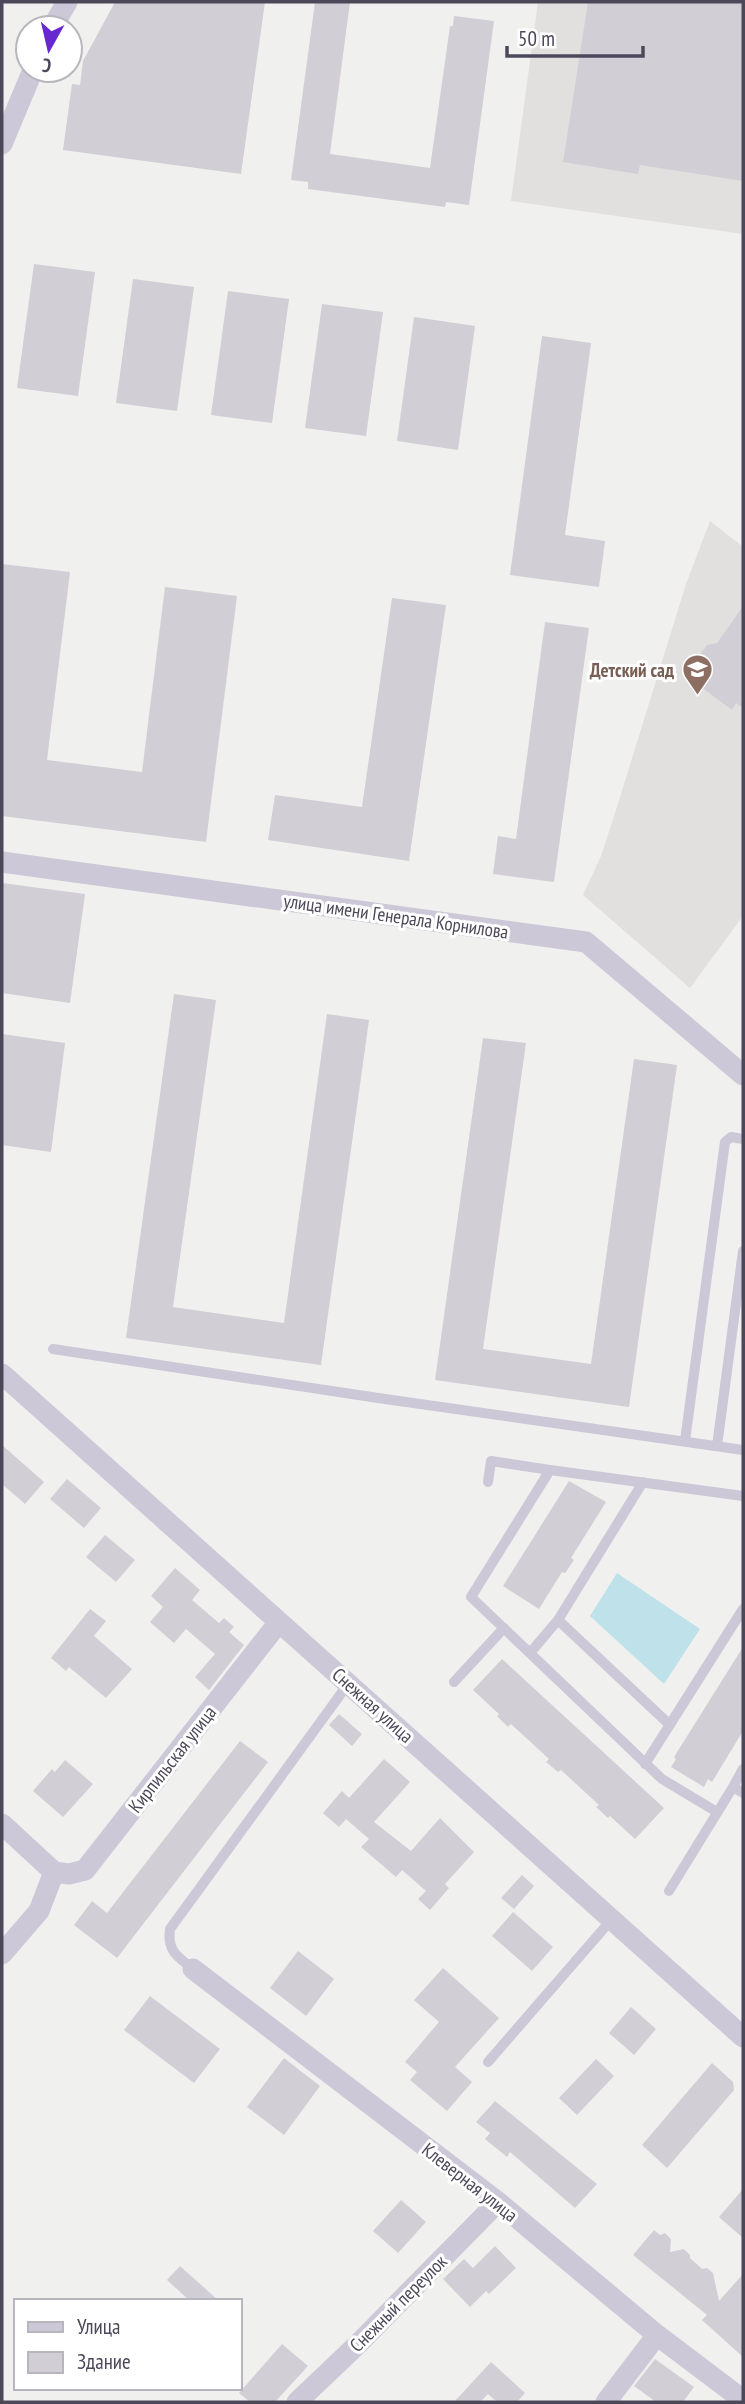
<svg xmlns="http://www.w3.org/2000/svg" width="745" height="2404" font-family="'PT Sans Narrow',sans-serif">
<rect width="100%" height="100%" fill="#f0f0ee"/>
<path fill="#e2e0df" d="M 538,2 L 743,2 L 743,234 L 511,201 Z
M 710,521 L 743,547 L 743,916 L 690,988 L 583,895 L 601,856 L 616,810 L 686,584 Z"/>
<path fill="#bfe2ea" d="M 617,1573 L 700,1629 L 664,1684 L 590,1616 Z"/>
<path fill="#d2ced5" d="M 115,2 L 265,2 L 241,174 L 63,150 L 72,84 L 80,85 L 83,61 Z
M 315,2 L 350,2 L 330,154 L 430,168 L 450,26 L 453,26 L 454,16 L 494,21 L 469,205 L 446,202 L 445,207 L 308,189 L 308,182 L 291,180 Z
M 588,2 L 743,2 L 743,181 L 640,165 L 638,174 L 563,162 Z
M 34,264 L 95,272 L 78,396 L 17,388 Z
M 133,279 L 194,287 L 177,411 L 116,403 Z
M 228,291 L 289,299 L 272,423 L 211,415 Z
M 322,304 L 383,312 L 366,436 L 305,428 Z
M 414,317 L 475,326 L 458,450 L 397,441 Z
M 542,336 L 591,343 L 565,535 L 605,541 L 599,587 L 510,575 Z
M 2,564 L 70,572 L 47,760 L 142,772 L 165,587 L 237,596 L 206,842 L 2,816 Z
M 392,598 L 446,605 L 409,861 L 268,840 L 275,795 L 362,807 Z
M 743,606 L 743,708 L 736,703 L 732,710 L 685,675 L 707,645 L 717,643 Z
M 545,622 L 589,628 L 554,882 L 493,874 L 498,836 L 516,839 Z
M 2,883 L 85,894 L 70,1003 L 2,993 Z
M 174,994 L 216,1000 L 173,1307 L 284,1323 L 327,1014 L 369,1020 L 321,1365 L 126,1338 Z
M 2,1034 L 65,1043 L 51,1152 L 2,1145 Z
M 483,1038 L 526,1043 L 483,1349 L 591,1364 L 634,1059 L 677,1065 L 629,1407 L 435,1380 Z
M 2,1445 L 44,1482 L 25,1504 L 2,1484 Z
M 67,1479 L 101,1508 L 84,1528 L 50,1499 Z
M 569,1481 L 606,1502 L 571,1558 L 574,1560 L 565,1573 L 562,1572 L 539,1609 L 503,1586 Z
M 105,1535 L 135,1560 L 116,1582 L 86,1557 Z
M 175,1568 L 200,1590 L 192,1600 L 219,1623 L 224,1618 L 234,1627 L 229,1632 L 244,1645 L 209,1690 L 195,1677 L 215,1654 L 186,1629 L 174,1643 L 150,1622 L 163,1607 L 151,1596 Z
M 90,1609 L 106,1621 L 94,1636 L 132,1669 L 106,1698 L 69,1667 L 66,1671 L 51,1658 Z
M 743,1647 L 743,1731 L 712,1782 L 708,1779 L 704,1787 L 671,1767 L 676,1759 L 674,1757 Z
M 502,1659 L 664,1808 L 635,1839 L 610,1816 L 608,1818 L 596,1807 L 599,1805 L 561,1770 L 558,1772 L 546,1762 L 549,1759 L 511,1724 L 508,1727 L 497,1716 L 499,1714 L 473,1690 Z
M 339,1714 L 362,1734 L 352,1746 L 329,1725 Z
M 240,1741 L 268,1762 L 117,1958 L 74,1925 L 92,1901 L 107,1913 Z
M 384,1759 L 410,1782 L 374,1822 L 411,1851 L 440,1818 L 474,1852 L 445,1884 L 449,1888 L 430,1910 L 418,1899 L 426,1891 L 402,1870 L 396,1877 L 361,1847 L 369,1839 L 346,1819 L 339,1827 L 323,1813 L 342,1791 L 349,1798 Z
M 65,1760 L 93,1784 L 63,1817 L 33,1791 L 52,1769 L 55,1772 Z
M 522,1875 L 534,1886 L 514,1909 L 501,1898 Z
M 513,1912 L 553,1947 L 532,1971 L 492,1936 Z
M 298,1951 L 334,1979 L 306,2016 L 270,1988 Z
M 443,1968 L 499,2018 L 455,2067 L 472,2082 L 447,2111 L 410,2080 L 417,2072 L 405,2062 L 439,2022 L 414,2000 Z
M 150,1996 L 220,2049 L 194,2083 L 124,2030 Z
M 631,2007 L 656,2029 L 634,2055 L 609,2033 Z
M 284,2058 L 320,2086 L 284,2135 L 247,2107 Z
M 596,2059 L 614,2076 L 577,2115 L 559,2098 Z
M 712,2063 L 733,2082 L 734,2090 L 667,2168 L 642,2145 Z
M 495,2101 L 597,2184 L 575,2208 L 510,2152 L 507,2157 L 485,2139 L 490,2133 L 476,2122 Z
M 743,2189 L 743,2238 L 719,2217 Z
M 401,2200 L 426,2222 L 398,2253 L 373,2231 Z
M 654,2230 L 660,2235 L 665,2233 L 671,2239 L 670,2252 L 684,2249 L 690,2255 L 690,2258 L 702,2269 L 707,2268 L 713,2273 L 719,2301 L 743,2274 L 743,2357 L 702,2320 L 707,2315 L 633,2255 Z
M 495,2246 L 516,2268 L 489,2294 L 486,2291 L 470,2307 L 443,2279 L 464,2259 L 473,2268 Z
M 180,2266 L 219,2301 L 190,2301 L 167,2280 Z
M 282,2344 L 308,2366 L 275,2402 L 250,2402 L 239,2393 Z
M 655,2359 L 694,2387 L 683,2402 L 656,2402 L 634,2386 Z
M 491,2362 L 525,2393 L 517,2402 L 497,2402 L 488,2394 L 480,2402 L 454,2402 Z"/>
<g fill="none" stroke-linecap="round" stroke-linejoin="round">
<path stroke="#ccc8d7" stroke-width="10" d="M 53,1349 L 385,1399 L 743,1450
M 685,1441 L 725,1142 L 731,1137 L 743,1139
M 717,1446 L 743,1251
M 488,1482 L 491,1461 L 550,1470
M 558,1620 L 643,1482
M 530,1653 L 558,1620 L 670,1725
M 454,1682 L 504,1628
M 645,1764 L 743,1609
M 743,1769 L 733,1787 L 743,1793
M 717,1812 L 662,1779 L 471,1597 L 550,1470 L 743,1496
M 669,1891 L 733,1787
M 193,1969 C 177,1956 167,1951 170,1929 L 348,1684
M 488,2062 L 612,1919"/>
<path stroke="#ccc8d7" stroke-width="21" d="M 52,28 L 67,2
M 2,144 L 33,70
M 2,862 L 586,942 L 743,1075
M 2,1374 L 743,2037
M 2,1824 L 54,1872
M 54,1872 L 69,1874 L 85,1870 L 279,1622
M 2,1954 L 39,1911 L 54,1872
M 193,1969 L 498,2202 L 657,2335 L 743,2400
M 297,2402 L 358,2344 L 498,2202
M 606,2402 L 657,2335"/>
</g>
<defs>
<symbol id="school-pin" viewBox="-11 -11 22 30"><path d="M0 17L-7.5 6A9.5 9.5 0 1 1 7.5 6Z" fill="#8d6e63" stroke="#fff"/><path d="M0-5L7-2L0 1L-7-2ZM-4 1L0 2.5L4 1V4Q0 6-4 4Z" fill="#fff"/></symbol>
</defs>
<g fill-rule="evenodd">
<use href="#school-pin" x="680" y="652" width="35" height="47"/>
</g>
<g text-anchor="middle" dominant-baseline="central" stroke-width="6" stroke-linejoin="round" paint-order="stroke">
<g font-size="19" font-weight="bold" fill="#785e54" stroke="#fff" text-anchor="end">
<text x="674" y="670">Детский сад</text>
</g>
<g font-size="19" fill="#4d4859" stroke="#fff">
<text transform="translate(396 916) rotate(8)">улица имени Генерала Корнилова</text>
<text transform="translate(373 1705) rotate(42)">Снежная улица</text>
<text transform="translate(172 1759) rotate(-52)">Кирпильская улица</text>
<text transform="translate(470 2182) rotate(38)">Клеверная улица</text>
<text transform="translate(398 2303) rotate(-45)">Снежный переулок</text>
</g>
</g>
<rect width="745" height="2404" fill="none" stroke="#4d4859" stroke-width="7"/>
<rect x="14" y="2299" width="228" height="91" fill="#ffffff" stroke="#b8b6bd" stroke-width="2"/>
<rect x="28" y="2322" width="35" height="10" fill="#ccc8d7" stroke="#b8b6bd" stroke-width="2"/>
<text x="77" y="2334" font-size="21" fill="#4d4859">Улица</text>
<rect x="28" y="2352" width="35" height="21" fill="#d2ced5" stroke="#b8b6bd" stroke-width="2"/>
<text x="77" y="2369" font-size="21" fill="#4d4859">Здание</text>
<g transform="translate(49 49) rotate(188)"><circle r="33" fill="#ffffff" stroke="#b8b6bd" stroke-width="2"/>
<path d="M0-5L12 26L0 18L-12 26Z" fill="#6728cf"/>
<text y="-10" font-size="19" font-weight="bold" text-anchor="middle" fill="#4d4859">С</text>
</g>
<path d="M507 46v10h136v-10" fill="none" stroke="#4d4859" stroke-width="3.5"/>
<text x="518" y="46" font-size="21" fill="#4d4859" stroke="#ffffff" stroke-width="5" paint-order="stroke">50 m</text>
</svg>
